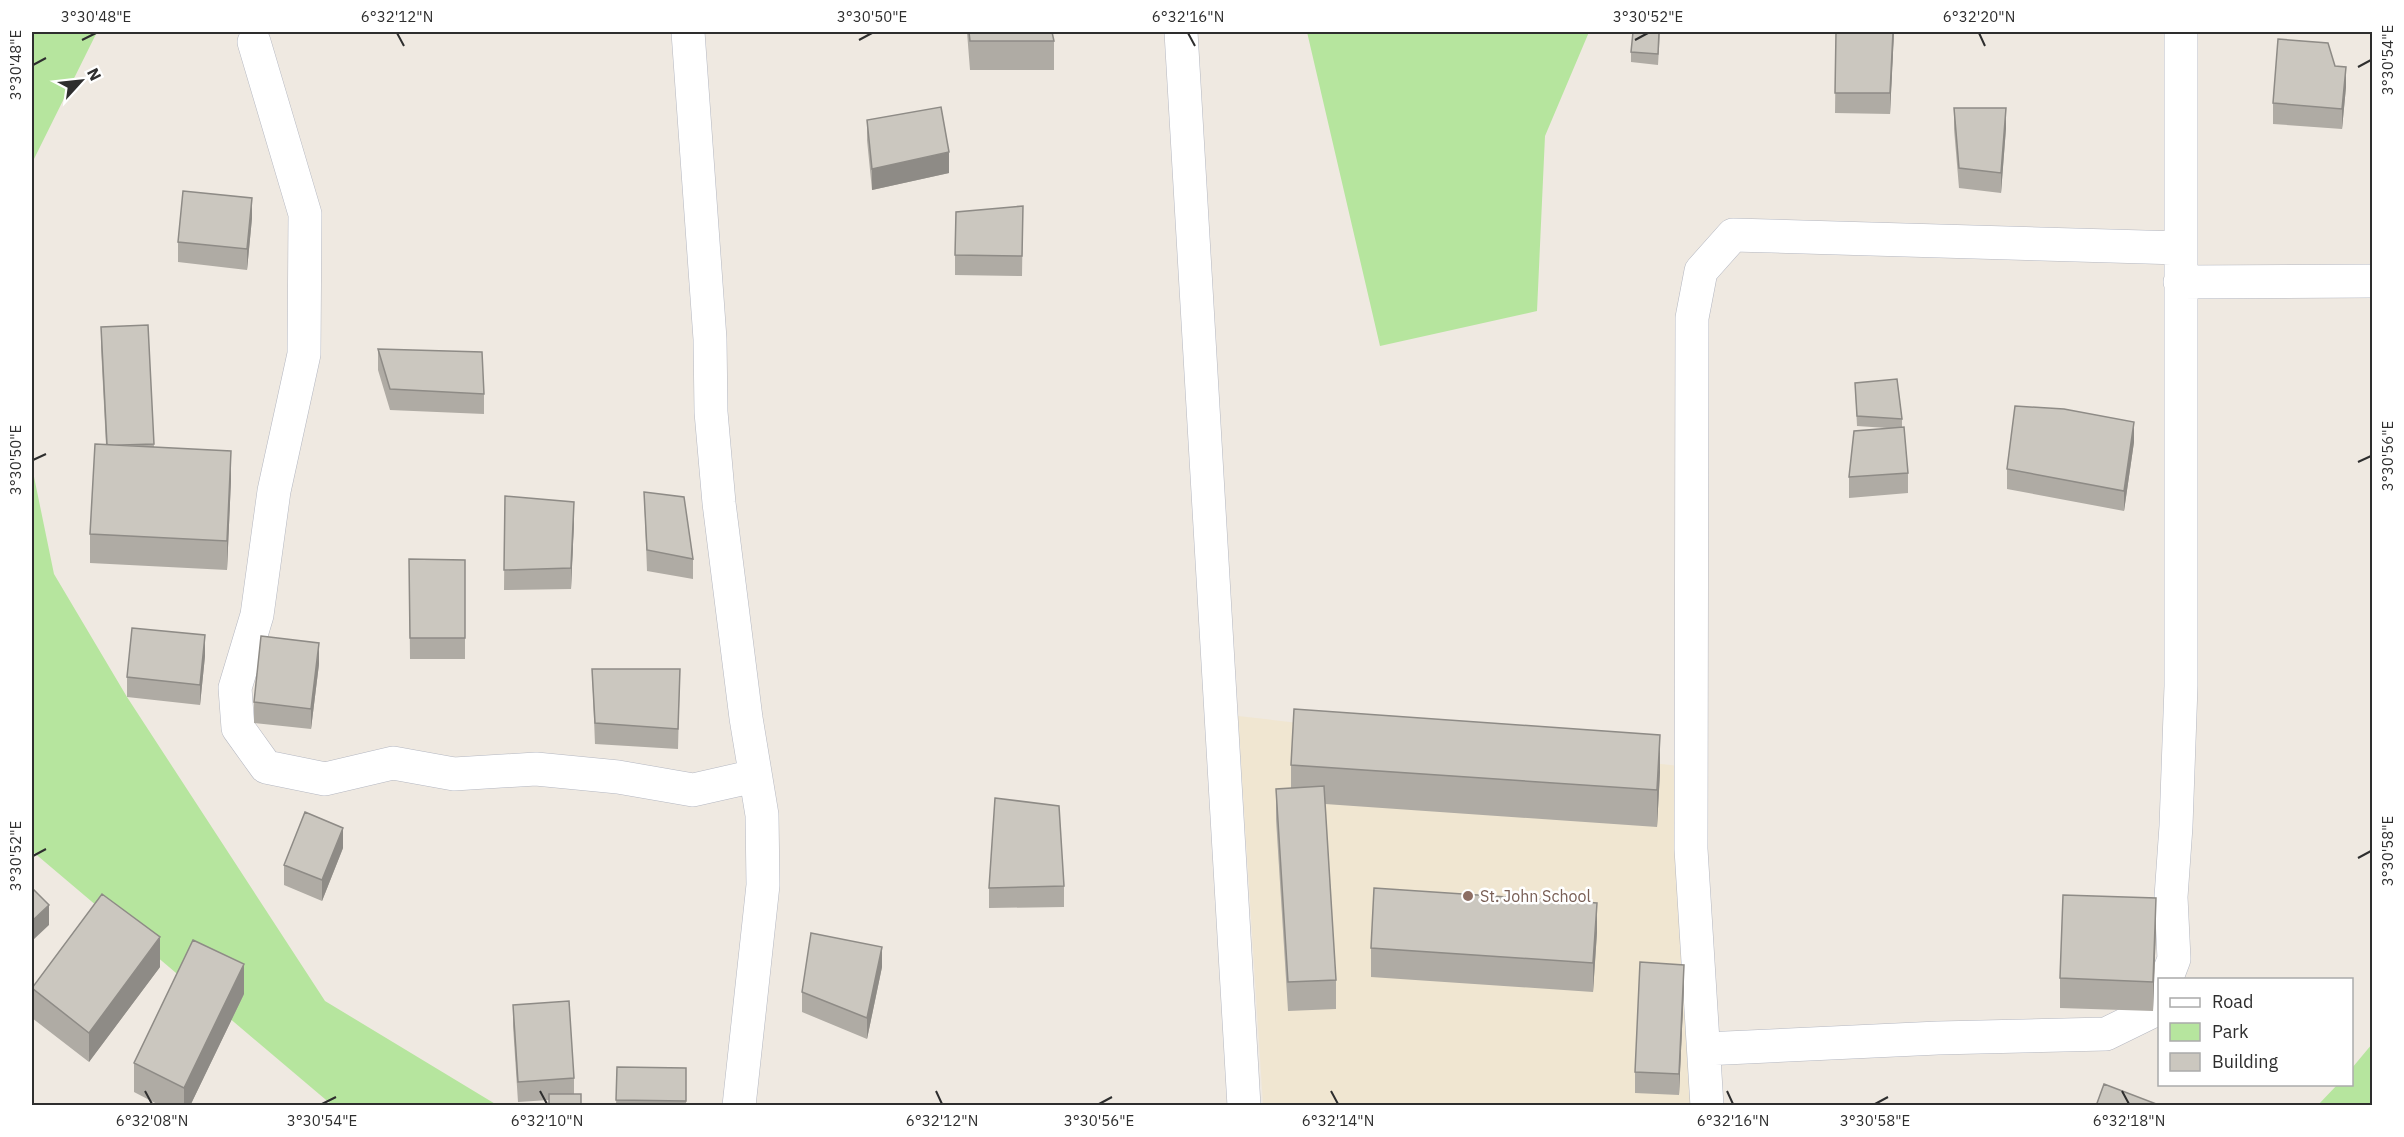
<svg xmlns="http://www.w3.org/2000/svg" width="2404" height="1137" font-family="'IBM Plex Sans',sans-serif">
<rect width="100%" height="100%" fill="#efe9e1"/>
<path fill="#f0e6d1" d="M 1238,716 L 1679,766 L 1694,1105 L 1263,1105 Z"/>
<path fill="#b6e59e" d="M 32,32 L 97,32 L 32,163 Z
M 1307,32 L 1589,32 L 1545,136 L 1537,311 L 1380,346 Z
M 32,467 L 54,574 L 127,697 L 325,1001 L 497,1105 L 332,1105 L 32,851 Z
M 2372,1044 L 2372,1105 L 2318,1105 L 2337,1085 L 2352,1084 L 2352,1068 Z"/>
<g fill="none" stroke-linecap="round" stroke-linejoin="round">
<defs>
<path id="street" d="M 688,32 L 710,339 L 711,412 L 719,503 L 746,718 L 762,815 L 763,885 L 739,1106
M 1181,32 L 1244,1106
M 254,42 L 305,214 L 304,354 L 274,491 L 257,615 L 235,688 L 238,728 L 266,767 L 325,779 L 393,763 L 454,774 L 536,769 L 618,777 L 693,790 L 755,776
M 2180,282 L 2372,281
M 2166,980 L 2174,959 L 2171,897 L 2176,826 L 2181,686 L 2181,32
M 1704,1049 L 1938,1038 L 2106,1034 L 2153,1011 L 2160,995
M 1707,1106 L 1691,849 L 1692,318 L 1701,271 L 1733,235 L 2180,248"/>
</defs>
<use href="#street" stroke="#b4b7c1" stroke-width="34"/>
<use href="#street" stroke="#fff" stroke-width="33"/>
</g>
<path fill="#afaba4" d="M 967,32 L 1052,32 L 1054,41 L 1054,70 L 970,70 Z
M 1660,32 L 1658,65 L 1631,62 L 1631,52 Z
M 1836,32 L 1894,32 L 1890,114 L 1835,113 Z
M 2335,66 L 2346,87 L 2342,129 L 2273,124 L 2273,103 Z
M 1954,108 L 2006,128 L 2001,193 L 1959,188 L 1954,129 Z
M 867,120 L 949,173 L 872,190 L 867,140 Z
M 1023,206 L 1022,276 L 955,275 L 955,255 Z
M 252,218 L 247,270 L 178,262 L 178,242 Z
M 148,325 L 154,447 L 231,480 L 227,570 L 90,563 L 90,534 L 106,445 L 101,347 L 101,327 Z
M 378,349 L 484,394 L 484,414 L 390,410 L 378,370 Z
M 1855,383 L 1902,419 L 1902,427 L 1908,473 L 1908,493 L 1849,498 L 1849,477 L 1887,428 L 1857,426 Z
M 2134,442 L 2124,511 L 2007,489 L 2007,469 Z
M 644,492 L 693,559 L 693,579 L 647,571 Z
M 505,496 L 574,522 L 571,589 L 504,590 Z
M 409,559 L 465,560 L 465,659 L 410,659 Z
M 205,656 L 200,705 L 127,697 L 127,677 Z
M 319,664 L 311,729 L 254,723 L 254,702 Z
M 592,669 L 680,669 L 678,749 L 595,744 Z
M 1291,765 L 1660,772 L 1657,827 L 1325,804 L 1336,980 L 1336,1009 L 1288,1011 L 1276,819 L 1276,789 L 1291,788 Z
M 343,848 L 322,901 L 284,885 L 284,865 Z
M 1064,886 L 1064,907 L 989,908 L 989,888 Z
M 2156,928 L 2153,1011 L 2060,1008 L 2060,978 Z
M 1597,932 L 1593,992 L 1371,977 L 1371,948 Z
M 160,967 L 89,1062 L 32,1018 L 32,988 Z
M 882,967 L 867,1039 L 802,1012 L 802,992 Z
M 1684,985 L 1679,1095 L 1635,1093 L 1635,1072 Z
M 244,994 L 190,1106 L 161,1106 L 134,1092 L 134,1063 Z
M 513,1005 L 574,1078 L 574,1094 L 549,1100 L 518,1102 L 513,1026 Z
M 617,1067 L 686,1068 L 686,1106 L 616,1106 Z"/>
<path fill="#8e8b86" d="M 1893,32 L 1894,32 L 1890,114 L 1890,93 Z
M 2346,67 L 2346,87 L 2342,129 L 2342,109 Z
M 2006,108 L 2006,128 L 2001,193 L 2001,173 Z
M 949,152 L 949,173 L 872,190 L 872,169 Z
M 252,198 L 252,218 L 247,270 L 247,249 Z
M 2134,422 L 2134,442 L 2124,511 L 2124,491 Z
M 231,451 L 231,480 L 227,570 L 227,541 Z
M 574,502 L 574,522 L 571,589 L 571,568 Z
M 205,635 L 205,656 L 200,705 L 200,685 Z
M 319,643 L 319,664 L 311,729 L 311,709 Z
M 1660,735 L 1660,772 L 1657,827 L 1657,790 Z
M 343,828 L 343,848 L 322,901 L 322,880 Z
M 2156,898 L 2156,928 L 2153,1011 L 2153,982 Z
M 1597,903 L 1597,932 L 1593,992 L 1593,963 Z
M 49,905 L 49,925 L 32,941 L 32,921 Z
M 160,937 L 160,967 L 89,1062 L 89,1033 Z
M 882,947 L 882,967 L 867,1039 L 867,1018 Z
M 244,964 L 244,994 L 190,1106 L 184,1106 L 184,1088 Z
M 1684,965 L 1684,985 L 1679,1095 L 1679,1074 Z"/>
<path fill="#cbc7bf" stroke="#8e8b86" stroke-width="1.5" d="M 969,32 L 1052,32 L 1054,41 L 970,41 Z
M 1633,32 L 1659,32 L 1658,54 L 1631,52 Z
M 1836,32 L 1893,32 L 1890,93 L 1835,93 Z
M 2278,39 L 2328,43 L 2335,66 L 2346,67 L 2342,109 L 2273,103 Z
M 941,107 L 949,152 L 872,169 L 867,120 Z
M 1954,108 L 2006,108 L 2001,173 L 1959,168 Z
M 183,191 L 252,198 L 247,249 L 178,242 Z
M 1023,206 L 1022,256 L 955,255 L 956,212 Z
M 148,325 L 154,444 L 122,445 L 107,445 L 101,327 Z
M 378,349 L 482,352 L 484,394 L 390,389 Z
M 1897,379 L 1902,419 L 1857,416 L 1855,383 Z
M 2015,406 L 2064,409 L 2134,422 L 2124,491 L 2007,469 Z
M 1904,427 L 1908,473 L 1849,477 L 1854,431 Z
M 95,444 L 231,451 L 227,541 L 90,534 Z
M 644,492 L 684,497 L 693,559 L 647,550 Z
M 505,496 L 574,502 L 571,568 L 504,570 Z
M 409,559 L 465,560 L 465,638 L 410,638 Z
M 132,628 L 205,635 L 200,685 L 127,677 Z
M 261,636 L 319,643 L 311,709 L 254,702 Z
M 592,669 L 680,669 L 678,729 L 595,723 Z
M 1294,709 L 1660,735 L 1657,790 L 1291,765 Z
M 1324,786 L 1336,980 L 1288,982 L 1276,789 Z
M 995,798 L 1059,806 L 1064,886 L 989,888 Z
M 305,812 L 343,828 L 322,880 L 284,865 Z
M 32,888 L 49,905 L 32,921 Z
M 1374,888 L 1597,903 L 1593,963 L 1371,948 Z
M 102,894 L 160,937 L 89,1033 L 32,988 Z
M 2063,895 L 2156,898 L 2153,982 L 2060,978 Z
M 811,933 L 882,947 L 867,1018 L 802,992 Z
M 193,940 L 244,964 L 184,1088 L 134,1063 Z
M 1640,962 L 1684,965 L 1679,1074 L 1635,1072 Z
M 569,1001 L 574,1078 L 518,1082 L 513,1005 Z
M 617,1067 L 686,1068 L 686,1101 L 616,1100 Z
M 2104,1084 L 2159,1105 L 2159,1106 L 2096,1106 Z
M 549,1094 L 581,1094 L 581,1106 L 549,1106 Z"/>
<path fill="none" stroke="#2e2e2e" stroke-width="2" d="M 397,33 L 404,46M 1188,33 L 1195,46M 1979,33 L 1985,46M 82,40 L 96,33M 859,40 L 872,33M 1635,40 L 1648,33M 33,65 L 46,58M 2358,67 L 2371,60M 33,460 L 46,454M 2358,462 L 2371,456M 33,856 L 46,849M 2358,858 L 2371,851M 145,1091 L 152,1104M 540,1091 L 547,1104M 936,1091 L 942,1104M 1331,1091 L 1338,1104M 1727,1091 L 1733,1104M 2122,1091 L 2129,1104M 322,1104 L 336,1097M 1099,1104 L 1112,1097M 1875,1104 L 1888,1097"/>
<circle fill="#8d6e63" stroke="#fff" stroke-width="2" cx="1468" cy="896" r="6"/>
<g text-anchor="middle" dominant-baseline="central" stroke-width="5" stroke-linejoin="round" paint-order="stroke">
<g font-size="16" fill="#785e54" stroke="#fff" text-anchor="start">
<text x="1480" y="896">St. John School</text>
</g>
</g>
<rect width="2404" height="1137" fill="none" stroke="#ffffff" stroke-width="66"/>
<rect x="2158" y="978" width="195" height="108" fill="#ffffff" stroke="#ababab" stroke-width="1.5"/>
<rect x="2170" y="998" width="30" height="9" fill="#ffffff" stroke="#ababab" stroke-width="1.5"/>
<text x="2212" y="1008" font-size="18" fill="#2e2e2e">Road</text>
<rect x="2170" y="1023" width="30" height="18" fill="#b6e59e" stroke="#ababab" stroke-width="1.5"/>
<text x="2212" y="1038" font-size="18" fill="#2e2e2e">Park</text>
<rect x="2170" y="1053" width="30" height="18" fill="#cbc7bf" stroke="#ababab" stroke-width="1.5"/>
<text x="2212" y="1068" font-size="18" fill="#2e2e2e">Building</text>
<g transform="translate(81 81) rotate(63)" stroke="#ffffff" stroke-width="4.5" paint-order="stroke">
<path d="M0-4.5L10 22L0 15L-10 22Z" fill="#2e2e2e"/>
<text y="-9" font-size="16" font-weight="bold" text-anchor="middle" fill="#2e2e2e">N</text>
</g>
<rect x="33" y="33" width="2338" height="1071" fill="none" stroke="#2e2e2e" stroke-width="2"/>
<g font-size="15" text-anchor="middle" fill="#2e2e2e">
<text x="96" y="22">3°30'48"E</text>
<text x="397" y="22">6°32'12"N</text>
<text x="872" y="22">3°30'50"E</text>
<text x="1188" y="22">6°32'16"N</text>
<text x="1648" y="22">3°30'52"E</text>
<text x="1979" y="22">6°32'20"N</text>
<text transform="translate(2388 60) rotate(-90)" y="5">3°30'54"E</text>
<text transform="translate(16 65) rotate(-90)" y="5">3°30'48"E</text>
<text transform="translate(2388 456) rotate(-90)" y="5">3°30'56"E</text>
<text transform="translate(16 460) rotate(-90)" y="5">3°30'50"E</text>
<text transform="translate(2388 851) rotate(-90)" y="5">3°30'58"E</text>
<text transform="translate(16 856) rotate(-90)" y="5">3°30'52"E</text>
<text x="152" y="1126">6°32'08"N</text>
<text x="322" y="1126">3°30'54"E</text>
<text x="547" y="1126">6°32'10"N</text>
<text x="942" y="1126">6°32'12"N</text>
<text x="1099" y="1126">3°30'56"E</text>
<text x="1338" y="1126">6°32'14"N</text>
<text x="1733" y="1126">6°32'16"N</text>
<text x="1875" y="1126">3°30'58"E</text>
<text x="2129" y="1126">6°32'18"N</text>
</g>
</svg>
